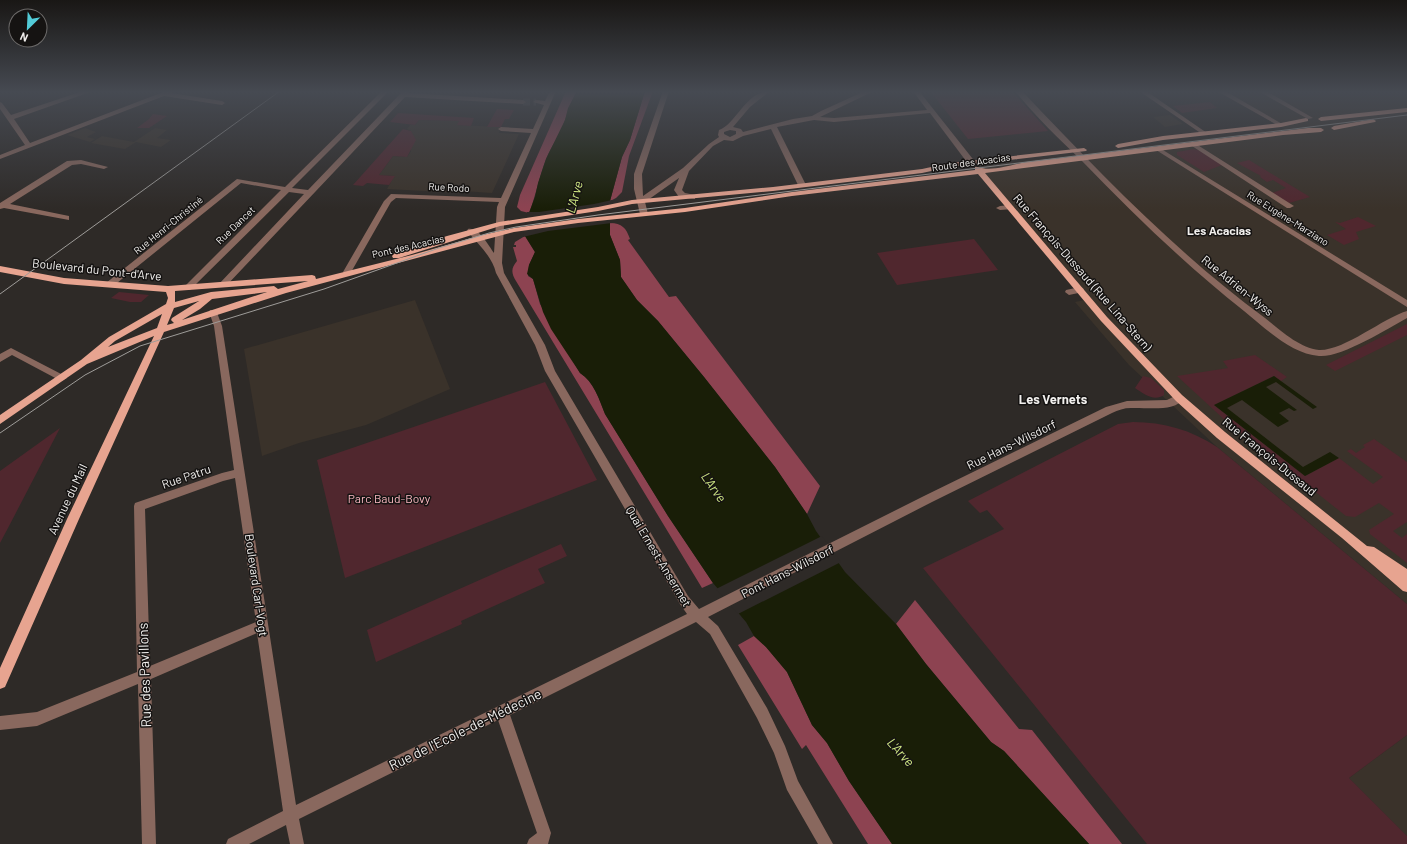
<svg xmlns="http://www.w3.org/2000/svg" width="1407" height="844" font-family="Barlow,sans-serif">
<rect width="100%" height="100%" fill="#2e2a27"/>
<path fill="#3a322a" d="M 1217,91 L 1407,91 L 1407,604 L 1217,447 L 1129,365 L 1075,302 L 1085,300 L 975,167 L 1285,129 Z
M 1170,115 L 1183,124 L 1165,127 L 1153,117 Z
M 419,120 L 460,121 L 458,125 L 501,127 L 499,133 L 519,134 L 492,193 L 463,191 L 462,193 L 387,189 L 394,176 L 379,175 L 393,156 L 407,157 L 411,151 L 411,131 L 407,129 L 410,125 L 415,125 Z
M 85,128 L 96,132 L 87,137 L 95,139 L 90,142 L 67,135 Z
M 155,128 L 167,130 L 157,138 L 171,140 L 161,147 L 136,142 L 125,149 L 91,143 L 102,136 L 134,142 Z
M 415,300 L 450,389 L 366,425 L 299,443 L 262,456 L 244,349 Z
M 1407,735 L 1407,836 L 1349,778 Z"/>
<path fill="#50272e" d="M 930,91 L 1012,91 L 1048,131 L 968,139 Z
M 1210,102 L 1217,108 L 1182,113 L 1173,106 Z
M 497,109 L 514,110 L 509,119 L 505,119 L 501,127 L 487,127 Z
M 398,113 L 474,118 L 471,126 L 457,125 L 459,121 L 419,120 L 415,125 L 390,122 Z
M 153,114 L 167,116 L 149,128 L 137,128 L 149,119 Z
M 403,129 L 411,131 L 416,140 L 407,157 L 393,156 L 379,175 L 395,176 L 389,185 L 367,183 L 363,186 L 353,185 Z
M 1194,149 L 1201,151 L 1222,165 L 1204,172 L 1177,155 L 1177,152 Z
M 1249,160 L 1310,197 L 1289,203 L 1272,193 L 1286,188 L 1273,180 L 1267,182 L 1260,177 L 1261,176 L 1237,163 Z
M 1358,217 L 1376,226 L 1356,232 L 1359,239 L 1344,245 L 1327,235 L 1346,229 L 1335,222 L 1340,223 Z
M 974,239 L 998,270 L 897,285 L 877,253 Z
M 119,292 L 149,295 L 141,302 L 130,302 L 111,298 Z
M 1407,324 L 1407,335 L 1335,371 L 1326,365 Z
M 1255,355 L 1287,377 L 1281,381 L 1274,376 L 1214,405 L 1305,476 L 1339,458 L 1373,484 L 1383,477 L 1347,451 L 1351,449 L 1356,453 L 1365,447 L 1363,445 L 1374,439 L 1407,462 L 1407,522 L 1393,531 L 1402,538 L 1407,534 L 1407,563 L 1370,534 L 1369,530 L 1394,514 L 1379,503 L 1355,517 L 1346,516 L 1227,422 L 1177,376 L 1228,368 L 1223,361 Z
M 1143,376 L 1151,378 L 1164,390 L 1164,395 C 1154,402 1144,394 1135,388 Z
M 545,382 L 597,480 L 345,578 L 317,460 Z
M 1133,422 C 1164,422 1191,430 1217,447 L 1407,604 L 1407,735 L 1349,778 L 1407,836 L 1407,844 L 1147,844 L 923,568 L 1004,529 L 987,510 L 980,513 L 968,501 L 1118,424 Z
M 60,428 L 8,528 L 0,543 L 0,471 Z
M 561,544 L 567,556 L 538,569 L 545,583 L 461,621 L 462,624 L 376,662 L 367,630 Z"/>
<path fill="#8d4351" d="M 566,91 L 577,91 C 571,102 569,109 565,120 C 561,134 551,146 546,159 C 539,177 536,195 529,213 L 521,211 L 517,207 L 520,195 Z
M 645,91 L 653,91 L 629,156 L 622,192 L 616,198 L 610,201 L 622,157 L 630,140 Z
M 610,223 C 622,223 626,228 630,239 L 628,240 L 669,297 L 676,296 L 820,486 L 807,514 L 775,467 L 704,377 L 658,321 L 637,300 L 621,277 L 620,260 L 610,235 Z
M 525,236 L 535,252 L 529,265 L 528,276 L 533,279 L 540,304 L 580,373 C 594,382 599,399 605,414 L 668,516 L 713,583 L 702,588 L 516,281 C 511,273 511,268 517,261 L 513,247 L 516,247 L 516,245 L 514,245 L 515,242 Z
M 915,600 L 1019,729 L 1032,730 L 1122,844 L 1089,844 L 1004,751 L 991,742 L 926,664 L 896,624 Z
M 754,636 L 766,647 L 787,672 L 812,725 L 827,743 L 849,781 L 892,844 L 868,844 L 806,745 L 802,749 L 738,645 Z"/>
<path fill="#191e07" d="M 577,91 L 645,91 L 630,140 L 622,157 L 610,201 L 610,235 L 620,260 L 621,277 L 637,300 L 658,321 L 704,377 L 775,467 L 807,514 L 816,531 L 845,572 L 896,624 L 926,664 L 991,742 L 1004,751 L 1089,844 L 892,844 L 849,781 L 827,743 L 812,725 L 787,672 L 766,647 L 754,636 L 746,622 L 713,583 L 668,516 L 605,414 C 599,399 594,382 580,373 L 551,329 L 543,312 L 533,279 L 527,274 L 529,265 L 535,252 L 525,236 L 529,213 L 535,197 L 538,183 L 546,159 L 565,120 L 568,108 Z
M 1274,376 L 1317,407 L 1313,409 L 1276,382 L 1266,387 L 1297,410 L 1294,411 L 1289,408 L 1279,413 L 1289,421 L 1278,427 L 1242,400 L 1227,408 L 1303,467 L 1330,452 L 1339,458 L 1305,476 L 1214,405 Z"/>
<path fill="#2e2a27" d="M 612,200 L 612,223 L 548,231 L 523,237 L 527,212 L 539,212 L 594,204 Z
M 822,536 L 841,562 L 738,614 L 716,589 Z"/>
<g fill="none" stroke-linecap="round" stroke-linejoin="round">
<path stroke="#4b4845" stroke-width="7" stroke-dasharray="7 3.5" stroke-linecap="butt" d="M 523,102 L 536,102"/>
<path fill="#89685e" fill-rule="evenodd" d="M 83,91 L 93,91 L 14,119 L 30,143 L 166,91 L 175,91 L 171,93 L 222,101 L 225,103 L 222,105 L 164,96 L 0,159 L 0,155 L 25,145 L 0,109 L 0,102 L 2,103 L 11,115 Z
M 382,91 L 389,91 L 292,188 L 308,190 L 403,91 L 410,91 L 408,93 L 523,100 L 526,102 L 523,104 L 405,97 L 226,286 L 220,286 L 219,284 L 304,194 L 289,192 L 190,290 L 184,290 L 183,288 L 281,190 L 241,183 L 112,287 L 106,287 L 105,285 L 106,283 L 237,179 L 285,187 Z
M 550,91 L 556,91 L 505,207 L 502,263 L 504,273 L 545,345 L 555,371 L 688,596 L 699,609 L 924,496 L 1106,407 L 1127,401 L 1167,400 L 1179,394 L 1184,398 C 1175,413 1145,407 1131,408 C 1124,408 1118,410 1112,413 L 932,502 L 708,617 L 718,626 L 767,708 L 785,746 L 798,781 L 833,844 L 818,844 L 787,790 L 774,753 L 757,718 L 710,634 L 696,622 L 510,715 L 551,833 L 548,844 L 527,844 L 529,839 L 537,833 L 498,720 L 299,819 L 304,844 L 290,844 L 286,825 L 249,844 L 226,844 L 228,839 L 283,811 L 257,633 L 151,679 L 156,844 L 142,844 L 138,684 L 37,726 L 0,730 L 0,716 L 37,712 L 137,672 L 134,506 L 135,503 L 222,473 L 234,470 L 214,326 L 209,312 L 210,310 L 216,310 L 222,326 L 296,805 L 687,614 L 680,604 L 545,371 L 535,345 L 496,273 C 492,256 478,244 467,231 L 468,229 C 479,227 488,245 494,253 L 497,207 L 499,202 L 396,198 L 391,202 L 350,274 L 347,275 L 343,272 L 384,201 L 391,194 L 501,198 L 531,133 L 501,131 L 498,129 L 501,127 L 533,129 L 544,105 L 533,102 L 536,100 L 545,101 ZM 235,478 L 256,622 L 150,666 L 145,509 L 223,481 Z
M 663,91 L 669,91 L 642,174 L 643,196 L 683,168 L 709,144 L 719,137 L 718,135 L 719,130 C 736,124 746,91 770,91 L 750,107 L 733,127 L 741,129 L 743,132 L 793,119 L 812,116 L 821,111 L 865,91 L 874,91 L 820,117 L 834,118 L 927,110 L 913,91 L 919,91 L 976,163 L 972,165 L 969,165 L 930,113 L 834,122 L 814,120 L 777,127 L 806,185 L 805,187 L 799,187 L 798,185 L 771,129 L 743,136 L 733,141 L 724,140 L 713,146 L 689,171 L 682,190 L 685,193 L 695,195 L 695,199 L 679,197 L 674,190 L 679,178 L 645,202 L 648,214 L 644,216 L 640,214 L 634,189 L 634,174 ZM 730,130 L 736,131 L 736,134 L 730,137 L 724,134 L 724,132 Z
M 1015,91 L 1022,91 C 1098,171 1175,252 1265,318 C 1280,330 1299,348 1319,350 C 1344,351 1383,318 1407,311 L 1407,318 C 1387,329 1341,358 1319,356 C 1291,354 1265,328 1244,311 C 1186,265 1133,214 1082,161 C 1059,139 1035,116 1015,91 Z
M 1139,91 L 1146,91 L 1207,133 L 1202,134 Z
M 1217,91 L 1225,91 L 1284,125 L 1279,126 Z
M 1258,91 L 1266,91 L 1313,118 L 1308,119 Z
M 1194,143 L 1196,144 L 1294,206 L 1290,208 L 1287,208 L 1192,146 L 1191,145 Z
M 1158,147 L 1407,300 L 1407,307 L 1156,150 L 1155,149 Z
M 81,160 L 108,167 L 104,169 L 81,164 L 72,165 L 10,204 L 69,216 L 69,220 L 4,208 L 0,209 L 0,203 L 67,161 Z
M 1010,205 L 1014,207 L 1013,209 L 1000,210 L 996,208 L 1000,206 Z
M 1080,287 L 1083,288 L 1084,290 L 1083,292 L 1069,295 L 1065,292 L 1066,290 Z
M 11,348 L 65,376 L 67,378 L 62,381 L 59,380 L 12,355 L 0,362 L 0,354 Z"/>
<path fill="#e7a490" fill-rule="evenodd" d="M 1407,108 L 1407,112 L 1321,121 L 1318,119 L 1321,117 Z
M 1306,118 L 1308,119 L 1308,121 L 1281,127 L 1163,140 L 1118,148 L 1115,146 L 1118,144 L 1163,136 L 1281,123 Z
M 1373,119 L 1376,121 L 1375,122 L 1334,130 L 1331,128 L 1334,126 Z
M 1308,128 L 1321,128 L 1324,130 L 1321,132 L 1283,135 L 985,173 L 1107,317 L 1182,395 L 1225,432 L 1367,546 L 1374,547 L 1407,569 L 1407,592 L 1403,591 L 1342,538 L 1217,438 L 1176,401 L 1101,321 L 978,174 L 792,196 L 685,212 L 578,223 L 514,232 L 286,293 L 164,332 L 79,519 L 5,687 L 0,689 L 0,668 L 67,519 L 154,336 L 87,364 L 0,424 L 0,415 L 81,360 L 109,337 L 166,304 L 168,298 L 166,292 L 64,284 L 0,272 L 0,266 L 64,278 L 168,286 L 312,275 L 315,276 L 316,279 L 412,255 L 482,235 L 514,228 L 578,219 L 685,208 L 792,192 L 975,170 L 975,167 L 978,167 C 991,172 1011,165 1026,162 ZM 308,281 L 278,289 L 274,286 L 211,292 L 175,302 L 175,291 ZM 267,292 L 182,320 L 200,309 L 212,299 ZM 199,301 L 172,318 L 171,320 L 174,323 L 167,325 L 174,308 ZM 162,314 L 157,328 L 108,347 L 115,341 Z
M 1084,148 L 1087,150 L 1086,151 L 950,167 L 922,173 L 773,191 L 632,204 L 598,211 L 500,226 L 399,258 L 393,258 L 392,256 L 393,254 L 447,236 L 499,222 L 598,207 L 632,200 L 773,187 L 922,169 L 950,163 Z"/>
<path stroke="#9e9c99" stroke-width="1" d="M 0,294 L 280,91
M 0,433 L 85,375 L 140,346 L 324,289 L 439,248 L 489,233 L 516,227 L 598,215 L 1407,115"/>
</g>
<linearGradient id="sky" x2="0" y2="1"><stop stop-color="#191715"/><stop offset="0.44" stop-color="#464a52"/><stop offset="1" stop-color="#464a52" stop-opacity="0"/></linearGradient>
<rect width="1407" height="209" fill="url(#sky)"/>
<g text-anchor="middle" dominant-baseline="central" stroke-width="3" stroke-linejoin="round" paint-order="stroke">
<g font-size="10" fill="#f1efed" stroke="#151312">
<text transform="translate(971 162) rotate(-8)">Route des Acacias</text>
<text transform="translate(449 187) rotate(3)">Rue Rodo</text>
<text transform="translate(1288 218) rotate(32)">Rue Eugène-Marziano</text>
<text transform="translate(168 225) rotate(-39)">Rue Henri-Christiné</text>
<text transform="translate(235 225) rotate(-44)">Rue Dancet</text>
<text transform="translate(408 246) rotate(-13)">Pont des Acacias</text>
</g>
<g font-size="12" font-weight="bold" fill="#f1efed" stroke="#151312">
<text x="1219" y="230">Les Acacias</text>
</g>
<g font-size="12" fill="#f1efed" stroke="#151312">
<text transform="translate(97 269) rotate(6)">Boulevard du Pont-d'Arve</text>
<text transform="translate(1083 272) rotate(49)">Rue François-Dussaud (Rue Lina-Stern)</text>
<text transform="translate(1238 285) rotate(39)">Rue Adrien-Wyss</text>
<text transform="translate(1011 444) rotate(-26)">Rue Hans-Wilsdorf</text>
<text transform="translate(1270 456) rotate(39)">Rue François-Dussaud</text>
<text transform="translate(186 476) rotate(-19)">Rue Patru</text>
<text transform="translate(67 499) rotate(-65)">Avenue du Mail</text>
<text transform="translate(659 556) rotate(59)">Quai Ernest-Ansermet</text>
<text transform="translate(787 571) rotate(-27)">Pont Hans-Wilsdorf</text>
<text transform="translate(257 585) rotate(82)">Boulevard Carl-Vogt</text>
</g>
<g font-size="12" fill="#fcb9c2" stroke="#151312">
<text x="389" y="498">Parc Baud-Bovy</text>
</g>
<g font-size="13" font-style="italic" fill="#d2eb85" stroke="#151312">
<text transform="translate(574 197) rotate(-75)">L'Arve</text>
<text transform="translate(714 487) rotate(55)">L'Arve</text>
<text transform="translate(901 752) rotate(48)">L'Arve</text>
</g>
<g font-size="13" font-weight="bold" fill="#f1efed" stroke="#151312">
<text x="1053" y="399">Les Vernets</text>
</g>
<g font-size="14" fill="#f1efed" stroke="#151312">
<text transform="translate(144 675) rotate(-92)">Rue des Pavillons</text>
<text transform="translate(465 729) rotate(-26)">Rue de l'Ecole-de-Médecine</text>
</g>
</g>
<g transform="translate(28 28) rotate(204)"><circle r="19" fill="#151312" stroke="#6d6b6a"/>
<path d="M0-3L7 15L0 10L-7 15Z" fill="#52cbd7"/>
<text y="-6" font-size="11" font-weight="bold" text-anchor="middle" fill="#f1efed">N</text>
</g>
</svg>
